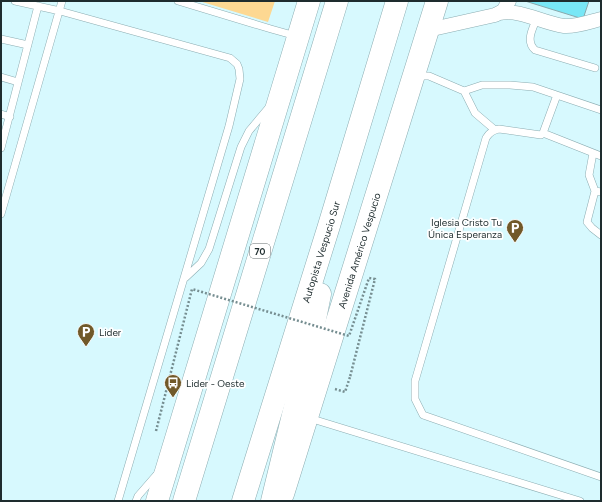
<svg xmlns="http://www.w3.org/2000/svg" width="602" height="502" font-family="Figtree,sans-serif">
<rect width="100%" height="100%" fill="#d7f9fe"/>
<path fill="#fdd892" d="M 199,1 L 275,1 L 268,22 Z"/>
<path fill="#78e7f6" stroke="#88a9ad" d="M 525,1 L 589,1 L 583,19 Z"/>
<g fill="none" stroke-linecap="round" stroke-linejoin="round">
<defs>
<path id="service" d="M 15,1 L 60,11 L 230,58 L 237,64 L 239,69 L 240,79 L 229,126 L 118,501
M 178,1 L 271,29 L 296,36
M 537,18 C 533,28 525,41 535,50 L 595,68
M 1,39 L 28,45
M 416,76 L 429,76 L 464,91 L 475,113 L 495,130
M 1,77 L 18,82
M 464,91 L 482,85 L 510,85 L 533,87 L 601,110
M 557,95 L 543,133 L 541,135 L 499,129 C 493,130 489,133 486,138 L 415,381 L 415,399 L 423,415 L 601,477
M 1,114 L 10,117
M 543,133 L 601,156
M 1,148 L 38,6
M 593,153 L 589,175 L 595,191 L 601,192
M 595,191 L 587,222 L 592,228 L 601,235
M 1,214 L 62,1
M 185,278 L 201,263 L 209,249 L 241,147 L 249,131 L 270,106
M 309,418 L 580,501
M 136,501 L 138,496 L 158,473"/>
<path id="minor" d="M 499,13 C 522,9 541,23 564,26 C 576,27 589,22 601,19
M 428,30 L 495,15 L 503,11 L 509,1"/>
<g id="primary">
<path id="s1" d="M 283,494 L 437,1"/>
<path d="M 157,501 L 309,1"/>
</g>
<g id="motorway">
<path d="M 184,501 L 337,1"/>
<path id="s2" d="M 243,501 L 328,229 L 397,1"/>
<path d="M 272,501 L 309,349 L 320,294"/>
</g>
</defs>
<use href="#service" stroke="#8cadb2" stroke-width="8"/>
<use href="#minor" stroke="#8cadb2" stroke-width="15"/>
<use href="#primary" stroke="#8cadb2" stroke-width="23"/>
<use href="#motorway" stroke="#8cadb2" stroke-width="23"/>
<path stroke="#768e91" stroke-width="2.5" stroke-dasharray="2 2" stroke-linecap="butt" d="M 335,389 L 345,392 L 350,377"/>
<use href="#service" stroke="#fff" stroke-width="7"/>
<use href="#minor" stroke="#fff" stroke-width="14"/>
<use href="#primary" stroke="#fff" stroke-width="22"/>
<use href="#motorway" stroke="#fff" stroke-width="22"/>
<path stroke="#768e91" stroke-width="2.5" stroke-dasharray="2 2" stroke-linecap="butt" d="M 156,431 L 192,289 L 349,336 L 369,278 L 375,279 L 350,377"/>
</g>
<defs>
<symbol id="parking-pin" viewBox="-11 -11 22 30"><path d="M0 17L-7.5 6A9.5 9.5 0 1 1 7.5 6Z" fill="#715929" stroke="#fff"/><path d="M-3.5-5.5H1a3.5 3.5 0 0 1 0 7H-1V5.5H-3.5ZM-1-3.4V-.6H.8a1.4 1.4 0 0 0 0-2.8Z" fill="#fff"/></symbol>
<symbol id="bus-pin" viewBox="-11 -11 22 30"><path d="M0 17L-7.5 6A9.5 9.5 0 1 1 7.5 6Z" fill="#715929" stroke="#fff"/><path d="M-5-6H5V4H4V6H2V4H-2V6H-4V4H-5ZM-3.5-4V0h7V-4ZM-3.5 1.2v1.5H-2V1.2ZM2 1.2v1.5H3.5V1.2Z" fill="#fff"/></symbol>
</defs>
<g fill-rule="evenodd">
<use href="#parking-pin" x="505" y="218" width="20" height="27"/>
<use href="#parking-pin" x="76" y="322" width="20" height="27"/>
<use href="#bus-pin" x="163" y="373" width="20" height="27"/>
</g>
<g text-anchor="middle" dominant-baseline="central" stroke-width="3.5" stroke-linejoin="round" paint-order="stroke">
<rect fill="#fff" stroke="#626b6d" stroke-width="1" x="250" y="244" width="20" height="14" rx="3"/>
<g font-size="9" font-weight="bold" fill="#1e2c2e">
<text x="260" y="251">70</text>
</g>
<g font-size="10" fill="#1e2c2e" stroke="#fff" text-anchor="start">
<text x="502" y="222" text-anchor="end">Iglesia Cristo Tu<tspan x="502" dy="12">Única Esperanza</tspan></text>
<text x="99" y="332">Lider</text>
<text x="186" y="383">Lider - Oeste</text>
</g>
<g font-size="10" fill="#1e2c2e" stroke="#fff">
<text stroke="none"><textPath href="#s2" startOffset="261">Autopista Vespucio Sur</textPath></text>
<text stroke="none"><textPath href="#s1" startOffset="255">Avenida Américo Vespucio</textPath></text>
</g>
</g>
<rect width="602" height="502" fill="none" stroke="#1e2c2e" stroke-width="4"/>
</svg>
